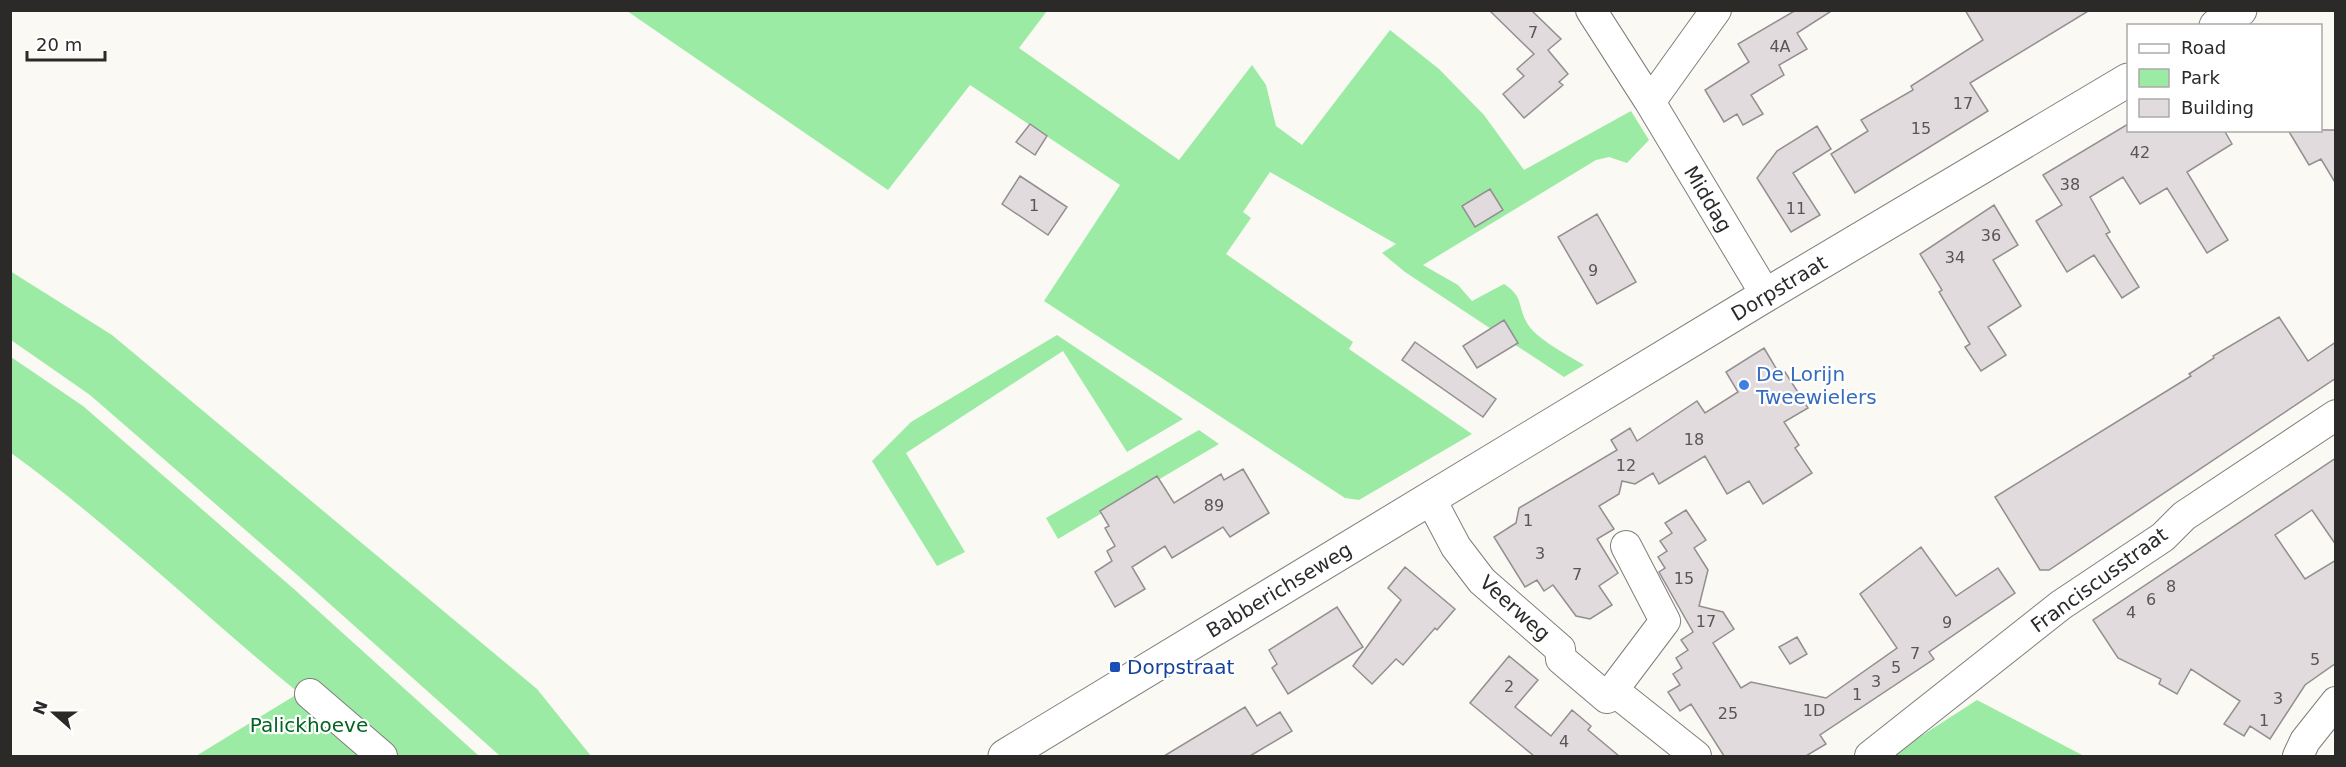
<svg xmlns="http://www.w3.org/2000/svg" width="2346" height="767" font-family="'DejaVu Sans',sans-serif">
<rect width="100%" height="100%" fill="#fbf9f4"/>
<path fill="#9ceba4" d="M 627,11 L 1047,11 L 1019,48 L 1179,160 L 1252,65 L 1266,85 L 1276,126 L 1302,145 L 1390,30 L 1439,69 L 1484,115 L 1524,170 L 1631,111 L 1649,140 L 1627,163 L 1609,157 L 1596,160 L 1423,265 L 1458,285 L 1472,301 L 1504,284 C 1524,297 1517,305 1527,323 C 1535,338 1569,356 1584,365 L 1564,377 L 1405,272 L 1382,253 L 1396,244 L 1270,172 L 1243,212 L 1251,218 L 1226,254 L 1353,342 L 1349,349 L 1472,434 L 1359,500 L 1345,498 L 1044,301 L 1120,185 L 970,85 L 888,190 Z
M 10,271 L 112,335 L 537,689 L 591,756 L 500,756 L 303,580 L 90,395 L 11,340 Z
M 1057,335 L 1183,419 L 1127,452 L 1063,351 L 906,453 L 965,552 L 937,566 L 872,461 L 911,422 Z
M 11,357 L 83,406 L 295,590 L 479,756 L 196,756 L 299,693 C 202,614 112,526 11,453 Z
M 1199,430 L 1219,444 L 1058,539 L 1046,518 Z
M 1977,700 L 2084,756 L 1890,756 Z"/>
<path fill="#e1dbde" stroke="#938e90" stroke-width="1.5" d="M 1489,10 L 1531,10 L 1561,39 L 1548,50 L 1568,74 L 1559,82 L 1563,85 L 1524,118 L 1503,94 L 1524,76 L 1517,69 L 1534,54 Z
M 1796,10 L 1833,10 L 1797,33 L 1807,49 L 1779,65 L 1784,75 L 1751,95 L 1763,114 L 1743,125 L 1737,114 L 1724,122 L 1705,90 L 1749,62 L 1738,44 Z
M 1965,10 L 2090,10 L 1970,83 L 1988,111 L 1855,193 L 1831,154 L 1868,131 L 1861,120 L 1913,90 L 1911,86 L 1983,40 Z
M 1030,124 L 1047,136 L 1035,155 L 1016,142 Z
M 2128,124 L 2128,130 L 2224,130 L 2232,144 L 2187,172 L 2228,240 L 2207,253 L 2167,188 L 2140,204 L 2123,177 L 2090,197 L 2110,232 L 2106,234 L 2139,287 L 2122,298 L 2094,255 L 2067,272 L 2036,221 L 2062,205 L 2043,175 Z
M 1817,126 L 1831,149 L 1793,173 L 1820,215 L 1791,232 L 1757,178 L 1777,151 Z
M 2288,130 L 2336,130 L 2336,184 L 2321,159 L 2309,165 Z
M 1020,176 L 1067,207 L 1048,235 L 1002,204 Z
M 1490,189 L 1503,210 L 1475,227 L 1462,206 Z
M 1994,205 L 2018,245 L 1993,260 L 2021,306 L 1988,327 L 2006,355 L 1981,371 L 1965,347 L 1970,344 L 1939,292 L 1942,290 L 1920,254 Z
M 1597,214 L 1636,282 L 1597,304 L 1558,237 Z
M 2279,317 L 2308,361 L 2336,342 L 2336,378 L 2049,570 L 2040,570 L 1995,497 L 2191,376 L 2189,374 L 2214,358 L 2213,356 Z
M 1504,320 L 1518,343 L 1477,368 L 1463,346 Z
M 1415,342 L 1496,399 L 1483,417 L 1402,360 Z
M 1764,348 L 1780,375 L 1785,372 L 1808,408 L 1784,422 L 1799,445 L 1795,448 L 1812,473 L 1763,504 L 1749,481 L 1727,494 L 1705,456 L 1659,484 L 1653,473 L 1635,484 L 1622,481 L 1619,494 L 1599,506 L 1614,529 L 1597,539 L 1618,573 L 1599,586 L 1612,605 L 1590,619 L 1576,616 L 1553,585 L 1544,591 L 1537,580 L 1525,587 L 1494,537 L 1516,523 L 1519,508 L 1617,450 L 1611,440 L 1630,428 L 1637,441 L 1697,401 L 1705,413 L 1738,392 L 1726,372 Z
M 2336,458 L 2336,545 L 2312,510 L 2275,535 L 2305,579 L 2336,560 L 2336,663 L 2305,685 L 2270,739 L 2250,726 L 2244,736 L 2224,724 L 2240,701 L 2191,669 L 2177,694 L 2159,684 L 2161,679 L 2118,658 L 2093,620 Z
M 1243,469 L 1269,513 L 1230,537 L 1223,527 L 1172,558 L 1165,546 L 1132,567 L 1145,589 L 1115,607 L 1095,572 L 1112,561 L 1107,551 L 1115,546 L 1105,528 L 1109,526 L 1100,511 L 1157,476 L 1174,503 L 1221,474 L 1224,480 Z
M 1686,510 L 1706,540 L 1694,548 L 1708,570 L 1699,606 L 1723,612 L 1734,629 L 1713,643 L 1741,688 L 1751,682 L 1826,698 L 1897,648 L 1860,594 L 1921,547 L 1956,596 L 1998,568 L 2015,593 L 1929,652 L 1934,659 L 1820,735 L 1826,744 L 1806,756 L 1724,756 L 1691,704 L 1680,711 L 1668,692 L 1680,685 L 1673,674 L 1682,668 L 1676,658 L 1688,650 L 1681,640 L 1693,632 L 1659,572 L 1665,568 L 1658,557 L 1667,551 L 1660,541 L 1672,533 L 1665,523 Z
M 1405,567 L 1455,609 L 1437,630 L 1435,628 L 1403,665 L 1396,659 L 1372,684 L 1353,666 L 1401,600 L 1388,588 Z
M 1337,607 L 1363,647 L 1288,694 L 1272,668 L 1277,664 L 1269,650 Z
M 1797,637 L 1807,654 L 1790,664 L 1779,647 Z
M 1509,656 L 1538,680 L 1515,707 L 1551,736 L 1572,710 L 1591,726 L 1588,730 L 1619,756 L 1534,756 L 1470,703 Z
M 1245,707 L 1257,726 L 1280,712 L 1292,731 L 1250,756 L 1164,756 Z"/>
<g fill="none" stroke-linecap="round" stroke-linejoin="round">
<defs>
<path id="street" d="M 1591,10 L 1650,102 L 1766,295
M 1650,102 L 1716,10
M 1430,498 L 1456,547 L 1482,581 L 1560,649 L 1561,659 L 1607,698 L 1613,690
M 1626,546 L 1665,621 L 1613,690 L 1696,756
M 310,694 L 382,756
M 1870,756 L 2061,605 L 2163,537 L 2184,516 L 2336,415
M 2298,756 L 2305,741 L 2336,702"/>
<path id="primary" d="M 2216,26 L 2240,10
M 1005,756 L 1766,295 L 2128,80"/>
</defs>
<use href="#street" stroke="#807e7a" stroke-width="32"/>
<use href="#primary" stroke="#807e7a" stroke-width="35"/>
<use href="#street" stroke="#fff" stroke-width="30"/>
<use href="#primary" stroke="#fff" stroke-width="33"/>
</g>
<circle fill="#3f7fe0" stroke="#fff" stroke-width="2" cx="1744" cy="385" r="6"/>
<rect fill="#1a4fb4" stroke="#fff" stroke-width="2" x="1109" y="661" width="12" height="12" rx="3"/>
<g text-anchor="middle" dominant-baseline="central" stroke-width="4.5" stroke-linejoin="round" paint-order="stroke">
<g font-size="16" fill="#585656">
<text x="1533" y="32">7</text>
<text x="1780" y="46">4A</text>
<text x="1963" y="103">17</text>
<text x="1921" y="128">15</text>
<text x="2140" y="152">42</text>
<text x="2070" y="184">38</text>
<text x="1034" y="205">1</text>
<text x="1796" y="208">11</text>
<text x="1991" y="235">36</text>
<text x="1955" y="257">34</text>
<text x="1593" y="270">9</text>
<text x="1694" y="439">18</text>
<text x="1626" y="465">12</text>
<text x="1214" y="505">89</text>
<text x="1528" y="520">1</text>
<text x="1540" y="553">3</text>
<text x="1577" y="574">7</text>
<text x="1684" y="578">15</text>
<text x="2171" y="586">8</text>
<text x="2151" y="599">6</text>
<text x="2131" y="612">4</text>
<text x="1706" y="621">17</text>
<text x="1947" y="622">9</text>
<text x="1915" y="653">7</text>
<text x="2315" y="659">5</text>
<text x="1896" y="667">5</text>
<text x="1876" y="681">3</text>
<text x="1509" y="686">2</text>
<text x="1857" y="694">1</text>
<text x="2278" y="698">3</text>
<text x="1814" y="710">1D</text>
<text x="1728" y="713">25</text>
<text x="2264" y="720">1</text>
<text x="1564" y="741">4</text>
</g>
<g font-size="20" fill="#2b2a28" stroke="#fff">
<text transform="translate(1708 199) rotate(59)">Middag</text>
<text transform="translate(1779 288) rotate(-31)">Dorpstraat</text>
<text transform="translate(2099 580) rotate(-36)">Franciscusstraat</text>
<text transform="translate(1279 590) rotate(-31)">Babberichseweg</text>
<text transform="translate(1515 608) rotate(42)">Veerweg</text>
</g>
<g font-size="20" fill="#366cbe" stroke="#fff" text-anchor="start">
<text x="1756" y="374">De Lorijn<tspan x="1756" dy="23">Tweewielers</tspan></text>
</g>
<g font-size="20" fill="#164399" stroke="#fff" text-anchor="start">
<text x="1127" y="667">Dorpstraat</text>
</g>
<g font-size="20" fill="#056322" stroke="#fff">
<text x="309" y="725">Palickhoeve</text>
</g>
</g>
<rect width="2346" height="767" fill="none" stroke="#2b2a28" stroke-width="24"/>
<rect x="2127" y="24" width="195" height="108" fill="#ffffff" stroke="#aaaaa9" stroke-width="1.5"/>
<rect x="2139" y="44" width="30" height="9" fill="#ffffff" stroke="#aaaaa9" stroke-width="1.5"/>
<text x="2181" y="54" font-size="18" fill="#2b2a28">Road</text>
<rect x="2139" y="69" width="30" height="18" fill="#9ceba4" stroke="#aaaaa9" stroke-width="1.5"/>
<text x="2181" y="84" font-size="18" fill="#2b2a28">Park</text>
<rect x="2139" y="99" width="30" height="18" fill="#e1dbde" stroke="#aaaaa9" stroke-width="1.5"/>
<text x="2181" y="114" font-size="18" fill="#2b2a28">Building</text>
<g transform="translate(54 713) rotate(291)" stroke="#ffffff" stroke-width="4.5" paint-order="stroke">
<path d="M0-4.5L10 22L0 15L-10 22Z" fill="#2b2a28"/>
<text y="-9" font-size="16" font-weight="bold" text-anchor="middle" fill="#2b2a28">N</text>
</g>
<path d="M27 51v9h78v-9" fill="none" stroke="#2b2a28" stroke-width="3"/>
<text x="36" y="51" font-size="18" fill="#2b2a28" stroke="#ffffff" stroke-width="4.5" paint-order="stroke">20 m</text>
</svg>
